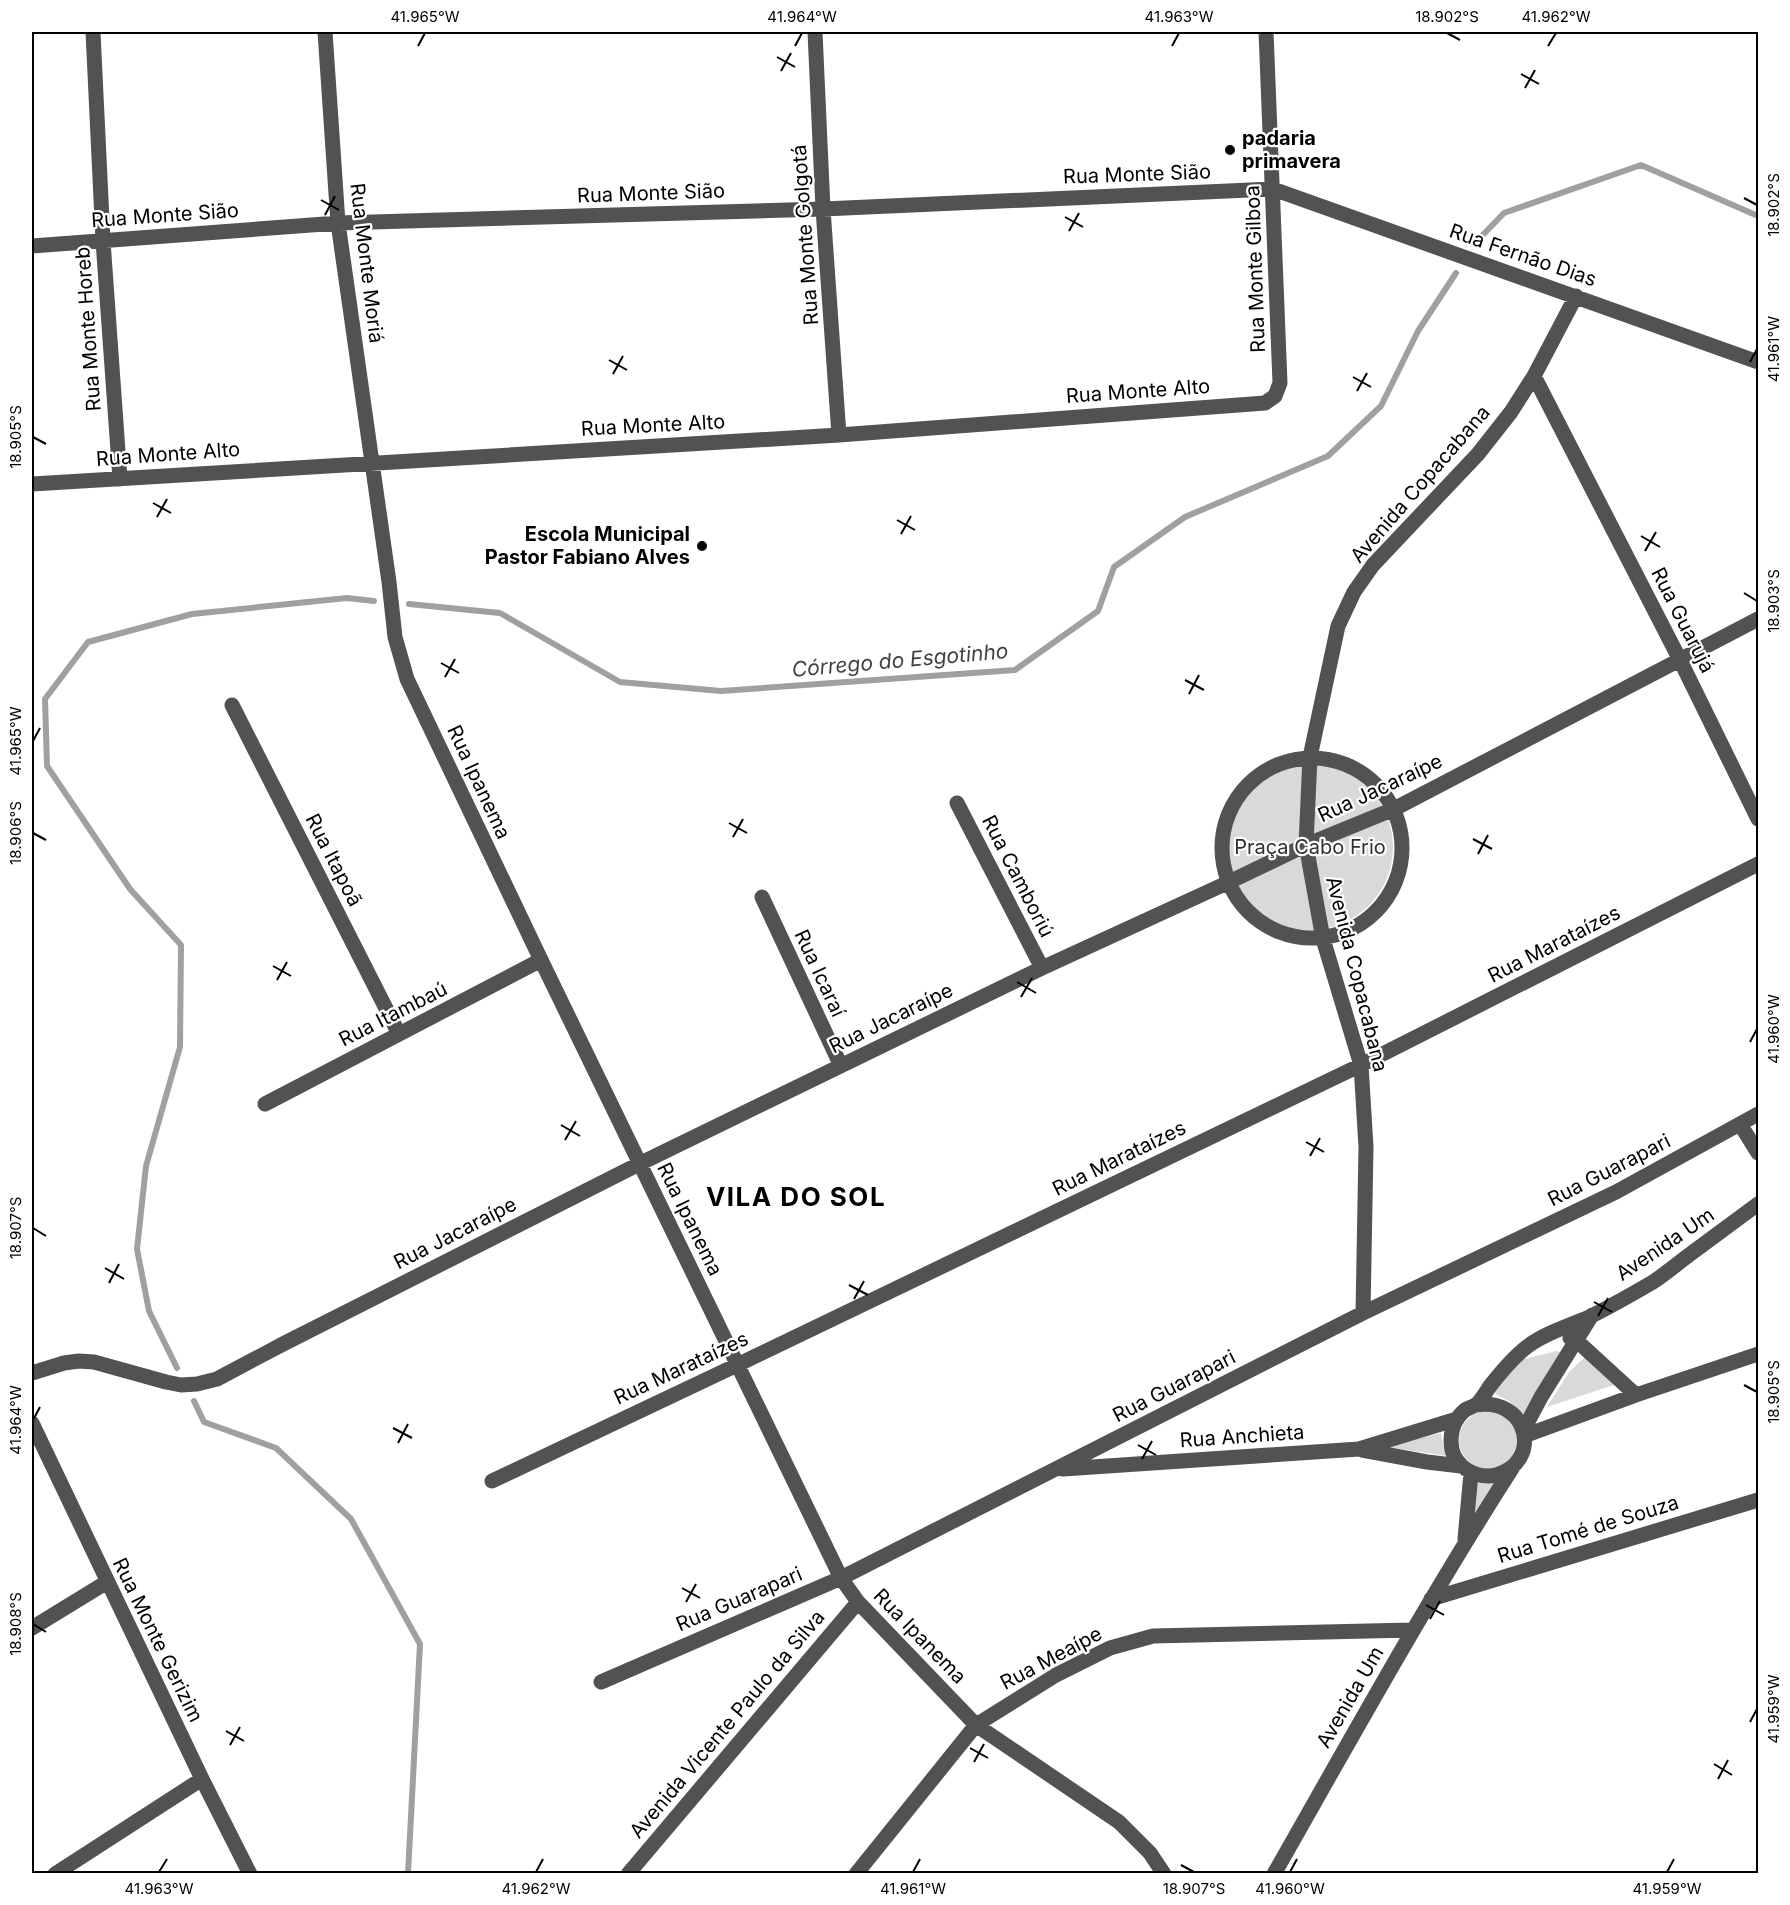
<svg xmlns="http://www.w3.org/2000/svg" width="1790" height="1905" font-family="Inter,sans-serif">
<rect width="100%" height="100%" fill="#fff"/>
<path fill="#d9d9d9" d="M1227 847a83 83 0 1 1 166 0a83 83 0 1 1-166 0Z
M 1556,1351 L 1564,1353 L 1533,1396 L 1523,1414 L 1509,1401 L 1495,1394 L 1495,1387 L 1520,1360 Z
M 1585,1357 L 1614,1385 L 1547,1407 L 1569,1372 Z
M1459 1440a29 29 0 1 1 58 0a29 29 0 1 1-58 0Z
M 1441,1433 L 1443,1446 L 1447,1456 L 1385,1447 Z
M 1474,1478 L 1496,1480 L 1475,1518 Z"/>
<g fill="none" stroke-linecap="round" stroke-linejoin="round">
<path stroke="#a0a0a0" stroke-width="6" d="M 1477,241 L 1504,213 L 1641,165 L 1758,216
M 409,604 L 500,613 L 620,682 L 721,691 L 1015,670 L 1098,611 L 1114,567 L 1185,517 L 1328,456 L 1381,406 L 1418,331 L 1456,273
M 177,1368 L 149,1311 L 137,1249 L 146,1166 L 180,1047 L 181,945 L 130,889 L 47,766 L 45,699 L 88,642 L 192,614 L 347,598 L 374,601
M 194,1401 L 204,1422 L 276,1448 L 351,1519 L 420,1644 L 408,1874"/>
<path stroke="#525252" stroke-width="15" d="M 93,32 L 103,241 L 120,479
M 325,32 L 338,223 L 389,582 L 395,637 L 407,679 L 541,960 L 841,1578 L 858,1602 L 976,1725 L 1119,1822 L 1150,1853 L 1164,1874
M 815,32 L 823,209 L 839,435
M 32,246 L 338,223 L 823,209 L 1273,189 L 1758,362
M 1534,376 L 1680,660 L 1758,819
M 32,484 L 839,435 L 1265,403 L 1275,396 L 1280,383 L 1266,32
M 232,705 L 399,1034
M1222 848a90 90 0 1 1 180 0a90 90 0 1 1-180 0Z
M 957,803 L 1042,968
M 762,897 L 841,1066
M 265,1104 L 541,960
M 1740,1124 L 1758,1153
M 1363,1313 L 1366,1147 L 1361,1065 L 1323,939 L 1306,845 L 1310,757 L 1338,626 L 1354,592 L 1373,565 L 1478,454 L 1511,412 L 1534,376 L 1576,296
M 1570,1338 L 1577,1341 L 1636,1395
M 32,1373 L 64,1363 L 79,1361 L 94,1362 L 166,1382 L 181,1385 L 197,1384 L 217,1379 L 283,1344 L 639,1164 L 1042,968 L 1227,883 L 1306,845 L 1394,809 L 1758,619
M 1476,1405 C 1530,1397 1542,1463 1496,1475 C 1484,1478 1471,1474 1462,1466 C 1446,1452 1448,1424 1465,1410 C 1468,1408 1473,1407 1477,1404 C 1482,1399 1486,1392 1490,1386 C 1501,1372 1513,1357 1528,1346 C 1545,1333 1569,1326 1589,1317 C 1610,1307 1632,1294 1653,1282 C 1665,1274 1677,1264 1689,1255 C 1712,1238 1735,1221 1758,1204
M 32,1423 L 202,1779 L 250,1874
M 1523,1431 L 1541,1397 L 1592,1315
M 1524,1436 L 1636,1395 L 1758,1354
M 1362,1450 L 1427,1462 L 1461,1466
M 1063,1469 L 1359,1449 L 1457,1419
M 492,1481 L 737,1365 L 1361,1065 L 1758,864
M 1465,1539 L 1471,1473
M 1431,1599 L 1758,1500
M 32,1628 L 107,1582
M 601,1682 L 841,1578 L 1363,1313 L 1616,1192 L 1758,1114
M 55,1874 L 202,1779
M 628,1874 L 858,1602
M 856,1874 L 976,1725 L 1056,1675 L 1110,1648 L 1153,1636 L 1412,1630
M 1274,1874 C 1352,1737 1428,1599 1513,1467"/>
</g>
<path fill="none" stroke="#000" stroke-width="2" d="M 1447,33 L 1460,40M 418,46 L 425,33M 795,46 L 802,33M 1172,46 L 1179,33M 1548,46 L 1556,33M 777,57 L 795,67M 781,71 L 791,53M 1521,74 L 1539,84M 1525,88 L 1535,70M 1744,198 L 1757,205M 321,200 L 339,210M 325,215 L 335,196M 1065,217 L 1083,227M 1069,231 L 1079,213M 609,360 L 627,370M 1750,362 L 1757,349M 613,374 L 623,356M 1353,377 L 1371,387M 1357,391 L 1367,373M 33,437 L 46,444M 153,503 L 171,513M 157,517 L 167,499M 897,520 L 915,530M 901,534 L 911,516M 1641,536 L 1660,547M 1645,551 L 1656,532M 1744,593 L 1757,601M 441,663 L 459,673M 445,677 L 455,659M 1185,680 L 1204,690M 1189,694 L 1199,675M 33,741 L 40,728M 729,823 L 747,833M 33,833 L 46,840M 733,837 L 743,819M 1473,839 L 1492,849M 1478,854 L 1488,835M 273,966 L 291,976M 277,980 L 287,962M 1017,982 L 1036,993M 1021,997 L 1032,978M 1750,1042 L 1757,1029M 561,1125 L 580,1136M 565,1140 L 576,1121M 1306,1142 L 1324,1152M 1310,1156 L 1320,1138M 33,1228 L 46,1236M 105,1268 L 124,1279M 109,1283 L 119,1264M 849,1285 L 868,1295M 854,1299 L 864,1281M 1594,1302 L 1612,1312M 1598,1316 L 1608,1298M 1744,1385 L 1757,1392M 33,1420 L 40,1407M 393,1428 L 412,1438M 398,1443 L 408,1424M 1138,1445 L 1156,1455M 1142,1459 L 1152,1441M 682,1588 L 700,1598M 686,1602 L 696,1584M 1426,1605 L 1444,1615M 1430,1619 L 1440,1601M 33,1624 L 46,1632M 1750,1722 L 1757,1709M 226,1731 L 244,1741M 230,1745 L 240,1727M 970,1748 L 988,1758M 974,1762 L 984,1744M 1714,1764 L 1732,1775M 1718,1779 L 1728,1760M 1181,1865 L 1194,1872M 159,1872 L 167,1859M 536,1872 L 543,1859M 913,1872 L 920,1859M 1290,1872 L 1297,1859M 1667,1872 L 1674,1859"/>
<g fill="#000" stroke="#fff" stroke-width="2">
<circle cx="1230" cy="150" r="6"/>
<circle cx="702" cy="546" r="6"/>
</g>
<g text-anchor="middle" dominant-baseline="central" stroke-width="4.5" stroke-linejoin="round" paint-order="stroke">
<g font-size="20" font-weight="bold" fill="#000" stroke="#fff" text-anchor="start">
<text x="1242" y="138">padaria<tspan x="1242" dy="23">primavera</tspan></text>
<text x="690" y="534" text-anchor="end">Escola Municipal<tspan x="690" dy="23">Pastor Fabiano Alves</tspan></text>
</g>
<g font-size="20" fill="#000" stroke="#fff">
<text transform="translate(1137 174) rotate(-2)">Rua Monte Sião</text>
<text transform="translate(651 193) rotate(-2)">Rua Monte Sião</text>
<text transform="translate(165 215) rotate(-4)">Rua Monte Sião</text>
<text transform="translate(805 235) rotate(-94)">Rua Monte Golgotá</text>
<text transform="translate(1523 255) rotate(19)">Rua Fernão Dias</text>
<text transform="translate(367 263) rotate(83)">Rua Monte Moriá</text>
<text transform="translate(1255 269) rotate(-92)">Rua Monte Gilboa</text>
<text transform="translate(88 329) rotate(-94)">Rua Monte Horeb</text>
<text transform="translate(1138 391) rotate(-4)">Rua Monte Alto</text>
<text transform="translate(653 425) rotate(-3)">Rua Monte Alto</text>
<text transform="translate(168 454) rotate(-4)">Rua Monte Alto</text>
<text transform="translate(1420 484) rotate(-49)">Avenida Copacabana</text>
<text transform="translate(1683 620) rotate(63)">Rua Guarujá</text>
<text transform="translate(479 782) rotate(65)">Rua Ipanema</text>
<text transform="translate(1380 788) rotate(-25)">Rua Jacaraípe</text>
<text transform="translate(334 860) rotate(63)">Rua Itapoã</text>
<text transform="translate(1018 876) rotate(63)">Rua Camboriú</text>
<text transform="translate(1554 944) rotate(-27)">Rua Marataízes</text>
<text transform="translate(820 973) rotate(65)">Rua Icaraí</text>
<text transform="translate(1357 974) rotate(76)">Avenida Copacabana</text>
<text transform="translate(393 1014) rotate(-27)">Rua Itambaú</text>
<text transform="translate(891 1018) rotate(-26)">Rua Jacaraípe</text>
<text transform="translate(1119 1158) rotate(-26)">Rua Marataízes</text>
<text transform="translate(1609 1170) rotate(-27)">Rua Guarapari</text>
<text transform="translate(690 1219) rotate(64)">Rua Ipanema</text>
<text transform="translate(455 1233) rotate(-27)">Rua Jacaraípe</text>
<text transform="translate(1665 1244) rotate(-34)">Avenida Um</text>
<text transform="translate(681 1368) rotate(-25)">Rua Marataízes</text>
<text transform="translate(1174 1386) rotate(-27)">Rua Guarapari</text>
<text transform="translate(1242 1436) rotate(-4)">Rua Anchieta</text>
<text transform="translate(1588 1529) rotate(-17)">Rua Tomé de Souza</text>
<text transform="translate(739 1599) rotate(-23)">Rua Guarapari</text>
<text transform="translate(920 1636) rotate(46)">Rua Ipanema</text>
<text transform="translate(158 1640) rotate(64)">Rua Monte Gerizim</text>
<text transform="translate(1051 1658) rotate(-28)">Rua Meaípe</text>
<text transform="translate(1350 1697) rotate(-60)">Avenida Um</text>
<text transform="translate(727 1724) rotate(-50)">Avenida Vicente Paulo da Silva</text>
</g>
<g font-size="20" fill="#303030" stroke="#fff">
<text x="1310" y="847">Praça Cabo Frio</text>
</g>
<g font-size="21" font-style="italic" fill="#414141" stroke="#fff">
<text transform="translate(900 660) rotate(-5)">Córrego do Esgotinho</text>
</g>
<g font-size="26" font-weight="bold" letter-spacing="1.5" fill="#000" stroke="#fff">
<text x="796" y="1196">VILA DO SOL</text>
</g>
</g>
<rect width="1790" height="1905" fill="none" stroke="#ffffff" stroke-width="66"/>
<rect x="33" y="33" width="1724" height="1839" fill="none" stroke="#000" stroke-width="2"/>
<g font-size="15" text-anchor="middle" fill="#000">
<text x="425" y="22">41.965°W</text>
<text x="802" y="22">41.964°W</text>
<text x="1179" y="22">41.963°W</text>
<text x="1447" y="22">18.902°S</text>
<text x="1556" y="22">41.962°W</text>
<text transform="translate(1774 205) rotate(-90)" y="5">18.902°S</text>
<text transform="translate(1774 349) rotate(-90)" y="5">41.961°W</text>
<text transform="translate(16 437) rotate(-90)" y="5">18.905°S</text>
<text transform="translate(1774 601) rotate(-90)" y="5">18.903°S</text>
<text transform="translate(16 741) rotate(-90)" y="5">41.965°W</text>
<text transform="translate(16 833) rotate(-90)" y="5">18.906°S</text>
<text transform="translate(1774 1029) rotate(-90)" y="5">41.960°W</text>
<text transform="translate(16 1228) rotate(-90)" y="5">18.907°S</text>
<text transform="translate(1774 1392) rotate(-90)" y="5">18.905°S</text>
<text transform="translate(16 1420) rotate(-90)" y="5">41.964°W</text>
<text transform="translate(16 1624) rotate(-90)" y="5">18.908°S</text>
<text transform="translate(1774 1709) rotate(-90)" y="5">41.959°W</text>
<text x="159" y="1894">41.963°W</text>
<text x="536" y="1894">41.962°W</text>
<text x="913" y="1894">41.961°W</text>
<text x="1194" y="1894">18.907°S</text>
<text x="1290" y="1894">41.960°W</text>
<text x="1667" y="1894">41.959°W</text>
</g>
</svg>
